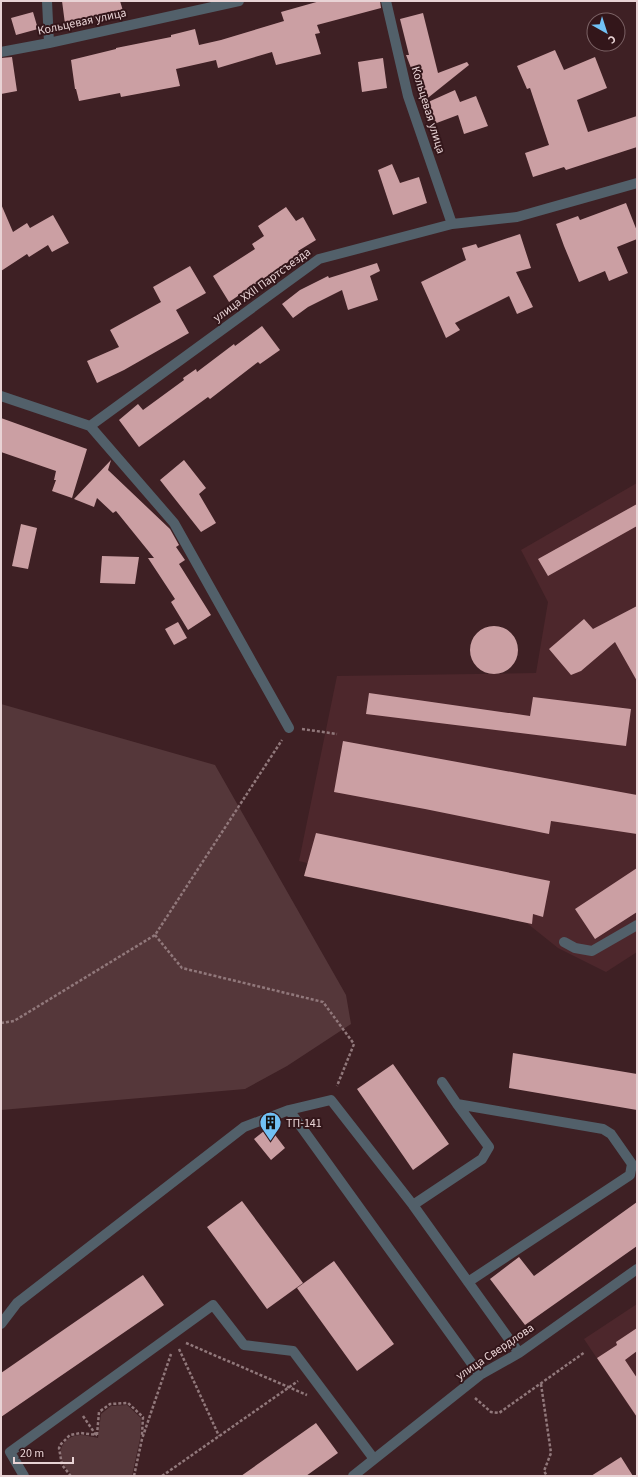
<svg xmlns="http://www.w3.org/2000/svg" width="638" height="1477" font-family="'Source Sans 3',sans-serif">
<rect width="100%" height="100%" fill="#3e2024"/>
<path fill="#4d272c" d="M 637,483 L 637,952 L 606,972 L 558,948 L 518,916 L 299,861 L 337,676 L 536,673 L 548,602 L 521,550 Z
M 637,1304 L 637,1418 L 584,1339 Z"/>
<path fill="#55373a" d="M 1,704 L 215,765 L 346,995 L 351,1024 L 287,1066 L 245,1089 L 1,1110 Z
M 127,1405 L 141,1418 L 140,1439 L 132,1476 L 73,1476 C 70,1472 65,1468 63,1464 C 56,1450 64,1436 80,1435 C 86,1435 92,1437 98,1438 L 101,1414 L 111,1406 Z"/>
<path fill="#cb9fa3" d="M 62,1 L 120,1 L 124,14 L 65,24 Z
M 320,1 L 380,1 L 381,8 L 317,25 L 320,33 L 315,34 L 321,54 L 276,65 L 272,52 L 218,68 L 216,60 L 176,69 L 180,86 L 121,97 L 120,93 L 79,101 L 76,89 L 75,89 L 71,60 L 116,49 L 116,48 L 171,37 L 171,35 L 195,29 L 199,45 L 221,40 L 284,21 L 281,12 Z
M 33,12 L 38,29 L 16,35 L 11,18 Z
M 423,13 L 438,73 L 467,62 L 469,65 L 424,101 L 406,55 L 409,55 L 400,19 Z
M 555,50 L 564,70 L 595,57 L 607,88 L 577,100 L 588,132 L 637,116 L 637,147 L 566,170 L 564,167 L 533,177 L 525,153 L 549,145 L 530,88 L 527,89 L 517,66 Z
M 12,57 L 17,91 L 1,94 L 1,58 Z
M 383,58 L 387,88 L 362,92 L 358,62 Z
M 455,90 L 460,102 L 476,96 L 488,126 L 464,134 L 458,115 L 434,124 L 426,103 Z
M 392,164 L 400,183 L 419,177 L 427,203 L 393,215 L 378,170 Z
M 626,203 L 637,231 L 637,239 L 617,247 L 628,273 L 609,281 L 605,271 L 579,282 L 564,246 L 556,224 L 578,216 L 580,220 Z
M 1,204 L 13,232 L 27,223 L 30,228 L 53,215 L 69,243 L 52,252 L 48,245 L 29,257 L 27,254 L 1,271 Z
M 286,207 L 296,221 L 303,217 L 316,240 L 298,251 L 300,254 L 229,302 L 213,276 L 255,249 L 252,244 L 264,236 L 258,226 Z
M 520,234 L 531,268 L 516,272 L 533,307 L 517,314 L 509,296 L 455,323 L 460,330 L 446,338 L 421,282 L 466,260 L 462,248 L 476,244 L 478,248 Z
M 377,263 L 380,271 L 370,276 L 378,300 L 348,310 L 342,290 L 308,307 L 293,318 L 282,304 L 300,290 L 328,276 L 329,278 Z
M 190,266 L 206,293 L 176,310 L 189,333 L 124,370 L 97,383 L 87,361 L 119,347 L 110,330 L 161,302 L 153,287 Z
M 262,326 L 280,350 L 260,364 L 258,362 L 210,399 L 208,397 L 139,447 L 119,420 L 138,404 L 143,410 L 184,380 L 183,378 L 196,369 L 197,372 L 234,344 L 235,346 Z
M 1,418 L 87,449 L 72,498 L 52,491 L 56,480 L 54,480 L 56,471 L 1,452 Z
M 111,460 L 108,470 L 170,529 L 179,545 L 176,547 L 185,560 L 179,564 L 211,615 L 188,630 L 171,602 L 175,599 L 148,558 L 154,558 L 116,511 L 113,513 L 97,498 L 94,507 L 74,499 Z
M 184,460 L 206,488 L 199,494 L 216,523 L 201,532 L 160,480 Z
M 637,504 L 637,526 L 548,576 L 538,559 Z
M 21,524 L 37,528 L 28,569 L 12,566 Z
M 102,556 L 139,557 L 135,584 L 100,583 Z
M 637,606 L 637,681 L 615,642 L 581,671 L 571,675 L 549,649 L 584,619 L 593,629 Z
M 178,622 L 187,638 L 174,645 L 165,629 Z
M470 650a24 24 0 1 1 48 0a24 24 0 1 1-48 0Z
M 369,693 L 530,716 L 533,697 L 631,709 L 626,746 L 366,714 Z
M 343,741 L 637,795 L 637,834 L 551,821 L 549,834 L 425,809 L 334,792 Z
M 316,833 L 550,881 L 543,917 L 533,914 L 532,924 L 304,876 Z
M 637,868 L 637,912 L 595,939 L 575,909 Z
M 513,1053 L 637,1074 L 637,1110 L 509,1088 Z
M 393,1064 L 449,1144 L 413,1170 L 357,1089 Z
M 269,1127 L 285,1148 L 271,1160 L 254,1139 Z
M 242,1201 L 303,1283 L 267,1309 L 207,1227 Z
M 637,1202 L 637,1246 L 525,1325 L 490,1279 L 519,1257 L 534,1276 Z
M 334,1261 L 394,1344 L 357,1371 L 297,1288 Z
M 143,1275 L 164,1305 L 1,1417 L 1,1373 Z
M 637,1328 L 637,1351 L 625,1360 L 637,1378 L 637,1417 L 597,1358 L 617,1345 L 616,1342 Z
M 316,1423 L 338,1453 L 306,1476 L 241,1476 Z
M 621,1457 L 633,1476 L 591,1476 Z"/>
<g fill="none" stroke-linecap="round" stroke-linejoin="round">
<path stroke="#91787b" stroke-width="2.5" stroke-dasharray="3 2" stroke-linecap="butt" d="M 302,729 L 337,734
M 155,935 L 182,968 L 323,1002 L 354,1044 L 337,1086
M 1,1023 L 14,1021 L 155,935 L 282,740
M 186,1343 L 307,1395
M 179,1349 L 219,1436
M 541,1384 L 551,1453 L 544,1471 L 547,1476
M 475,1398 L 491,1412 L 499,1413 L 585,1352
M 83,1416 L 96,1435
M 97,1435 L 99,1412 L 110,1404 L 128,1403 L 143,1417 L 142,1435
M 71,1476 L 62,1465 L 59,1448 L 61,1444 L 70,1435 L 81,1433 L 97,1435
M 134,1476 L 142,1439 L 171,1354
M 162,1476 L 298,1381"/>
<path stroke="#52606a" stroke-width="10" d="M 47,1 L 49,43
M 386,1 L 408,96 L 452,224
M 1,52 L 49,43 L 239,1
M 1,396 L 90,426 L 174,523 L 289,728
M 90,426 L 319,259 L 452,224 L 517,217 L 637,183
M 564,942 L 575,948 L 592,951 L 637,925
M 442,1082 L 457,1104
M 289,1110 L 480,1375
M 413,1205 L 482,1159 L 489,1147 L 457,1104 L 603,1129 L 611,1134 L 632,1164 L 630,1175 L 468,1282
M 1,1324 L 17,1303 L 244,1127 L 289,1110 L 331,1100 L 413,1205 L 519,1353
M 24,1476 L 10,1452 L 213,1305 L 244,1345 L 293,1351 L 374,1459
M 353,1476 L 480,1375 L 519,1353 L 637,1269"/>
</g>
<defs>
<symbol id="building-pin" viewBox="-11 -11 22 30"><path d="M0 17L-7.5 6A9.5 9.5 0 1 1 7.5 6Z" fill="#71c1f5" stroke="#33161a"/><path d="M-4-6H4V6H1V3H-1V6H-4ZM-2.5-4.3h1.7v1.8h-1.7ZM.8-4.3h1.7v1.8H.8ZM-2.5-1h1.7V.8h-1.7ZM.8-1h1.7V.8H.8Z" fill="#111"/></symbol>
</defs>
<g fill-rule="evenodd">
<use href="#building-pin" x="258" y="1110" width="25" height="34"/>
</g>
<g text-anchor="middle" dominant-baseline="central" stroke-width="4" stroke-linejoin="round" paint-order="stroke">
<g font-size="12" fill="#e8d3d5" stroke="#33161a">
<text transform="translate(82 22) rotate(-12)">Кольцевая улица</text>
<text transform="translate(428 110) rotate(73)">Кольцевая улица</text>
<text transform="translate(262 285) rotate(-36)">улица XXII Партсъезда</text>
<text transform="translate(495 1352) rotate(-34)">улица Свердлова</text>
</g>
<g font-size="12" fill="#e8d3d5" stroke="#33161a" text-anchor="start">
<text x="286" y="1123">ТП-141</text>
</g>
</g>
<rect width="638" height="1477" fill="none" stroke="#e8d3d5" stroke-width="4"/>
<g transform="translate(606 32) rotate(141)"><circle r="19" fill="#33161a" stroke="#7b6265"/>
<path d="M0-3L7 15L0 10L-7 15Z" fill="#71c1f5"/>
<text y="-6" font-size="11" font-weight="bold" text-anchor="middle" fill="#e8d3d5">С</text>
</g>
<path d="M14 1457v6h59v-6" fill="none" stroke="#e8d3d5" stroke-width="2"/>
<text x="20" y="1457" font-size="12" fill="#e8d3d5" stroke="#33161a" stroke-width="3" paint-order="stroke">20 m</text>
</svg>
